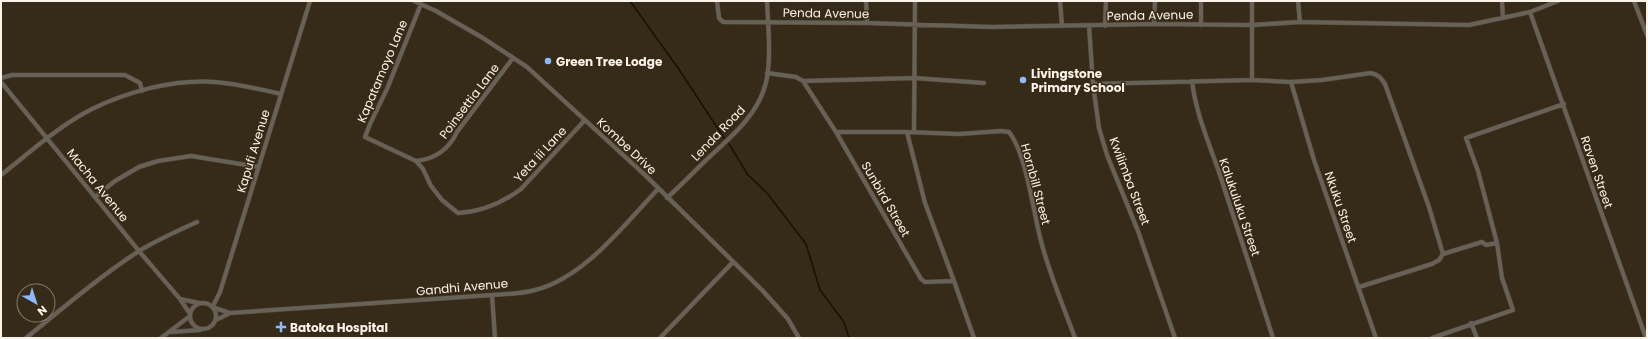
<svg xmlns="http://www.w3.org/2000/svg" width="1648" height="339" font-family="Poppins,sans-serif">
<rect width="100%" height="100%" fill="#362b18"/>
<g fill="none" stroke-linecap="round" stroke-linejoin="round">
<path stroke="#1a1103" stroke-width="1.5" d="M 630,1 L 678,68 L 724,138
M 729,144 L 748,175 L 767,193 L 806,244 L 820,290 L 844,322 L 849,338"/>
<defs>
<path id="street" d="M 414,1 L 436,11 L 483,38 L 527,67 L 645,175 L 763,291 L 788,319 L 799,338
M 717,1 L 719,18 L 723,22 L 867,23 L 992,27 L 1154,24 L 1252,25 L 1300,22 L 1469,25 L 1530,12 L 1558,1
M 866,1 L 867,23
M 1060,1 L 1062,25
M 1201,1 L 1201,25
M 1252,1 L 1252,80
M 1298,1 L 1300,22
M 1502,1 L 1503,18
M 1634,1 L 1647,35
M 421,4 L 387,89 L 370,124 L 365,137 L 416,161 L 423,169 L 431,186 L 442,200 L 458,213 C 481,212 502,203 521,189 L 585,120
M 1530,12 L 1646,338
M 1154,24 L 1155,1
M 1089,26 L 1093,84 L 1099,128 L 1107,155 L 1138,231 L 1175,338
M 1105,26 L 1106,1
M 767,73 L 796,77 L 803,81 L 836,132 L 921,279 L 925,282 L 954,281 L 974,338
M 1,78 L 12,75 L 125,75 L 140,83 L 142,91
M 803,81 L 914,78 L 984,83
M 1192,81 C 1196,115 1210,145 1221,178 C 1238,231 1256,284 1273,338
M 1,82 L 139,251 L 180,299 L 190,314
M 1291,82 L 1314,160 L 1376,338
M 1093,84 L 1252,80 L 1291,82 L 1322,80 L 1371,73 C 1379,75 1381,78 1385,84 L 1429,207 L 1443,254 L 1439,260 L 1432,264 L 1359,287
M 836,132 L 907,132 L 959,134 L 1001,131 L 1009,132 C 1026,153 1033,210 1040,237 C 1048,271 1063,305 1075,338
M 907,132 L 925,203 L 954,281
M 914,132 L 915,1
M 416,161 C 435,159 449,149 457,132 L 513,58
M 1,175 C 29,153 60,125 92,109 C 129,91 174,79 215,82 C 238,84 260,89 281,94
M 95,197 L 115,181 L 139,167 L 158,161 L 191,156 L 259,167
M 667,198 C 680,186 692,174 704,162 C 727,140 756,118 765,86 C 772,64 768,25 767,1
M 1443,254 L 1482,242 L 1486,245 L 1497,243
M 492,295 L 495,338
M 180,299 L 199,303
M190 316a13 13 0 1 1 26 0a13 13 0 1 1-26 0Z
M 213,306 L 220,292 L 310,1
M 215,308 L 230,313
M 216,320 L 230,313 L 492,295 C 506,294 521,294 535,290 C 584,278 624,225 658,189
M 1471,323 L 1477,338
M 171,332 L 200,330
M 26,338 C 63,308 99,277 139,251 C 157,240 177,231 197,222
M 161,338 L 190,316
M 660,338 L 733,262
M 1432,338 L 1513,310 L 1502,278 L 1497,243 L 1478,171 L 1466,138 L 1564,104"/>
</defs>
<use href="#street" stroke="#524735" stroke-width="5"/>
<use href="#street" stroke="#676158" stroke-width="4"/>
</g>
<g fill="#8eb9fc" stroke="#362b18" stroke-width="1.5">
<circle cx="548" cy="61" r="4"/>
<circle cx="1023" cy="80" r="4"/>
<path d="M279 321h4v4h4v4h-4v4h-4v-4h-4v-4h4z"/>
</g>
<g text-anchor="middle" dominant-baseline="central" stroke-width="3" stroke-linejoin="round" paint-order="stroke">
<g font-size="12" fill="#fbf4e8" stroke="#362b18">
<text transform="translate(826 13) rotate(1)">Penda Avenue</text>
<text transform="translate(1150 15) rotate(-1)">Penda Avenue</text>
<text transform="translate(382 71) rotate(-67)">Kapatamoyo Lane</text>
<text transform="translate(469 101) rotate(-53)">Poinsettia Lane</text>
<text transform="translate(718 133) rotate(-46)">Lenda Road</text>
<text transform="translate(627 146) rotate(43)">Kombe Drive</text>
<text transform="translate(253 151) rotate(-73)">Kapufi Avenue</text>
<text transform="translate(540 154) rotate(-47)">Yeta iii Lane</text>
<text transform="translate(1597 172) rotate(71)">Raven Street</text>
<text transform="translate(1130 181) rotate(69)">Kwilimba Street</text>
<text transform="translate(1036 184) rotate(75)">Hornbill Street</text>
<text transform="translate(98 185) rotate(51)">Macha Avenue</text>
<text transform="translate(886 199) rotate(60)">Sunbird Street</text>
<text transform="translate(1240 207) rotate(71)">Kalukuluku Street</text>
<text transform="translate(1341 207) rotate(71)">Nkuku Street</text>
<text transform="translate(462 287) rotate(-5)">Gandhi Avenue</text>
</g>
<g font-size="12" font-weight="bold" fill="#fbf4e8" stroke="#362b18" text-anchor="start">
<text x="556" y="61">Green Tree Lodge</text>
<text x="1031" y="73">Livingstone<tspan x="1031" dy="14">Primary School</tspan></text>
<text x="290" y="327">Batoka Hospital</text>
</g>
</g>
<rect width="1648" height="339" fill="none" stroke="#fbf4e8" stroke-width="4"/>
<g transform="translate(36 303) rotate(141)"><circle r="19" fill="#362b18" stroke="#857b6b"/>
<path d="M0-3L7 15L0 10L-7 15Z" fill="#8eb9fc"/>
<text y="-6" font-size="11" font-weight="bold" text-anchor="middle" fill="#fbf4e8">N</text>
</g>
</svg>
